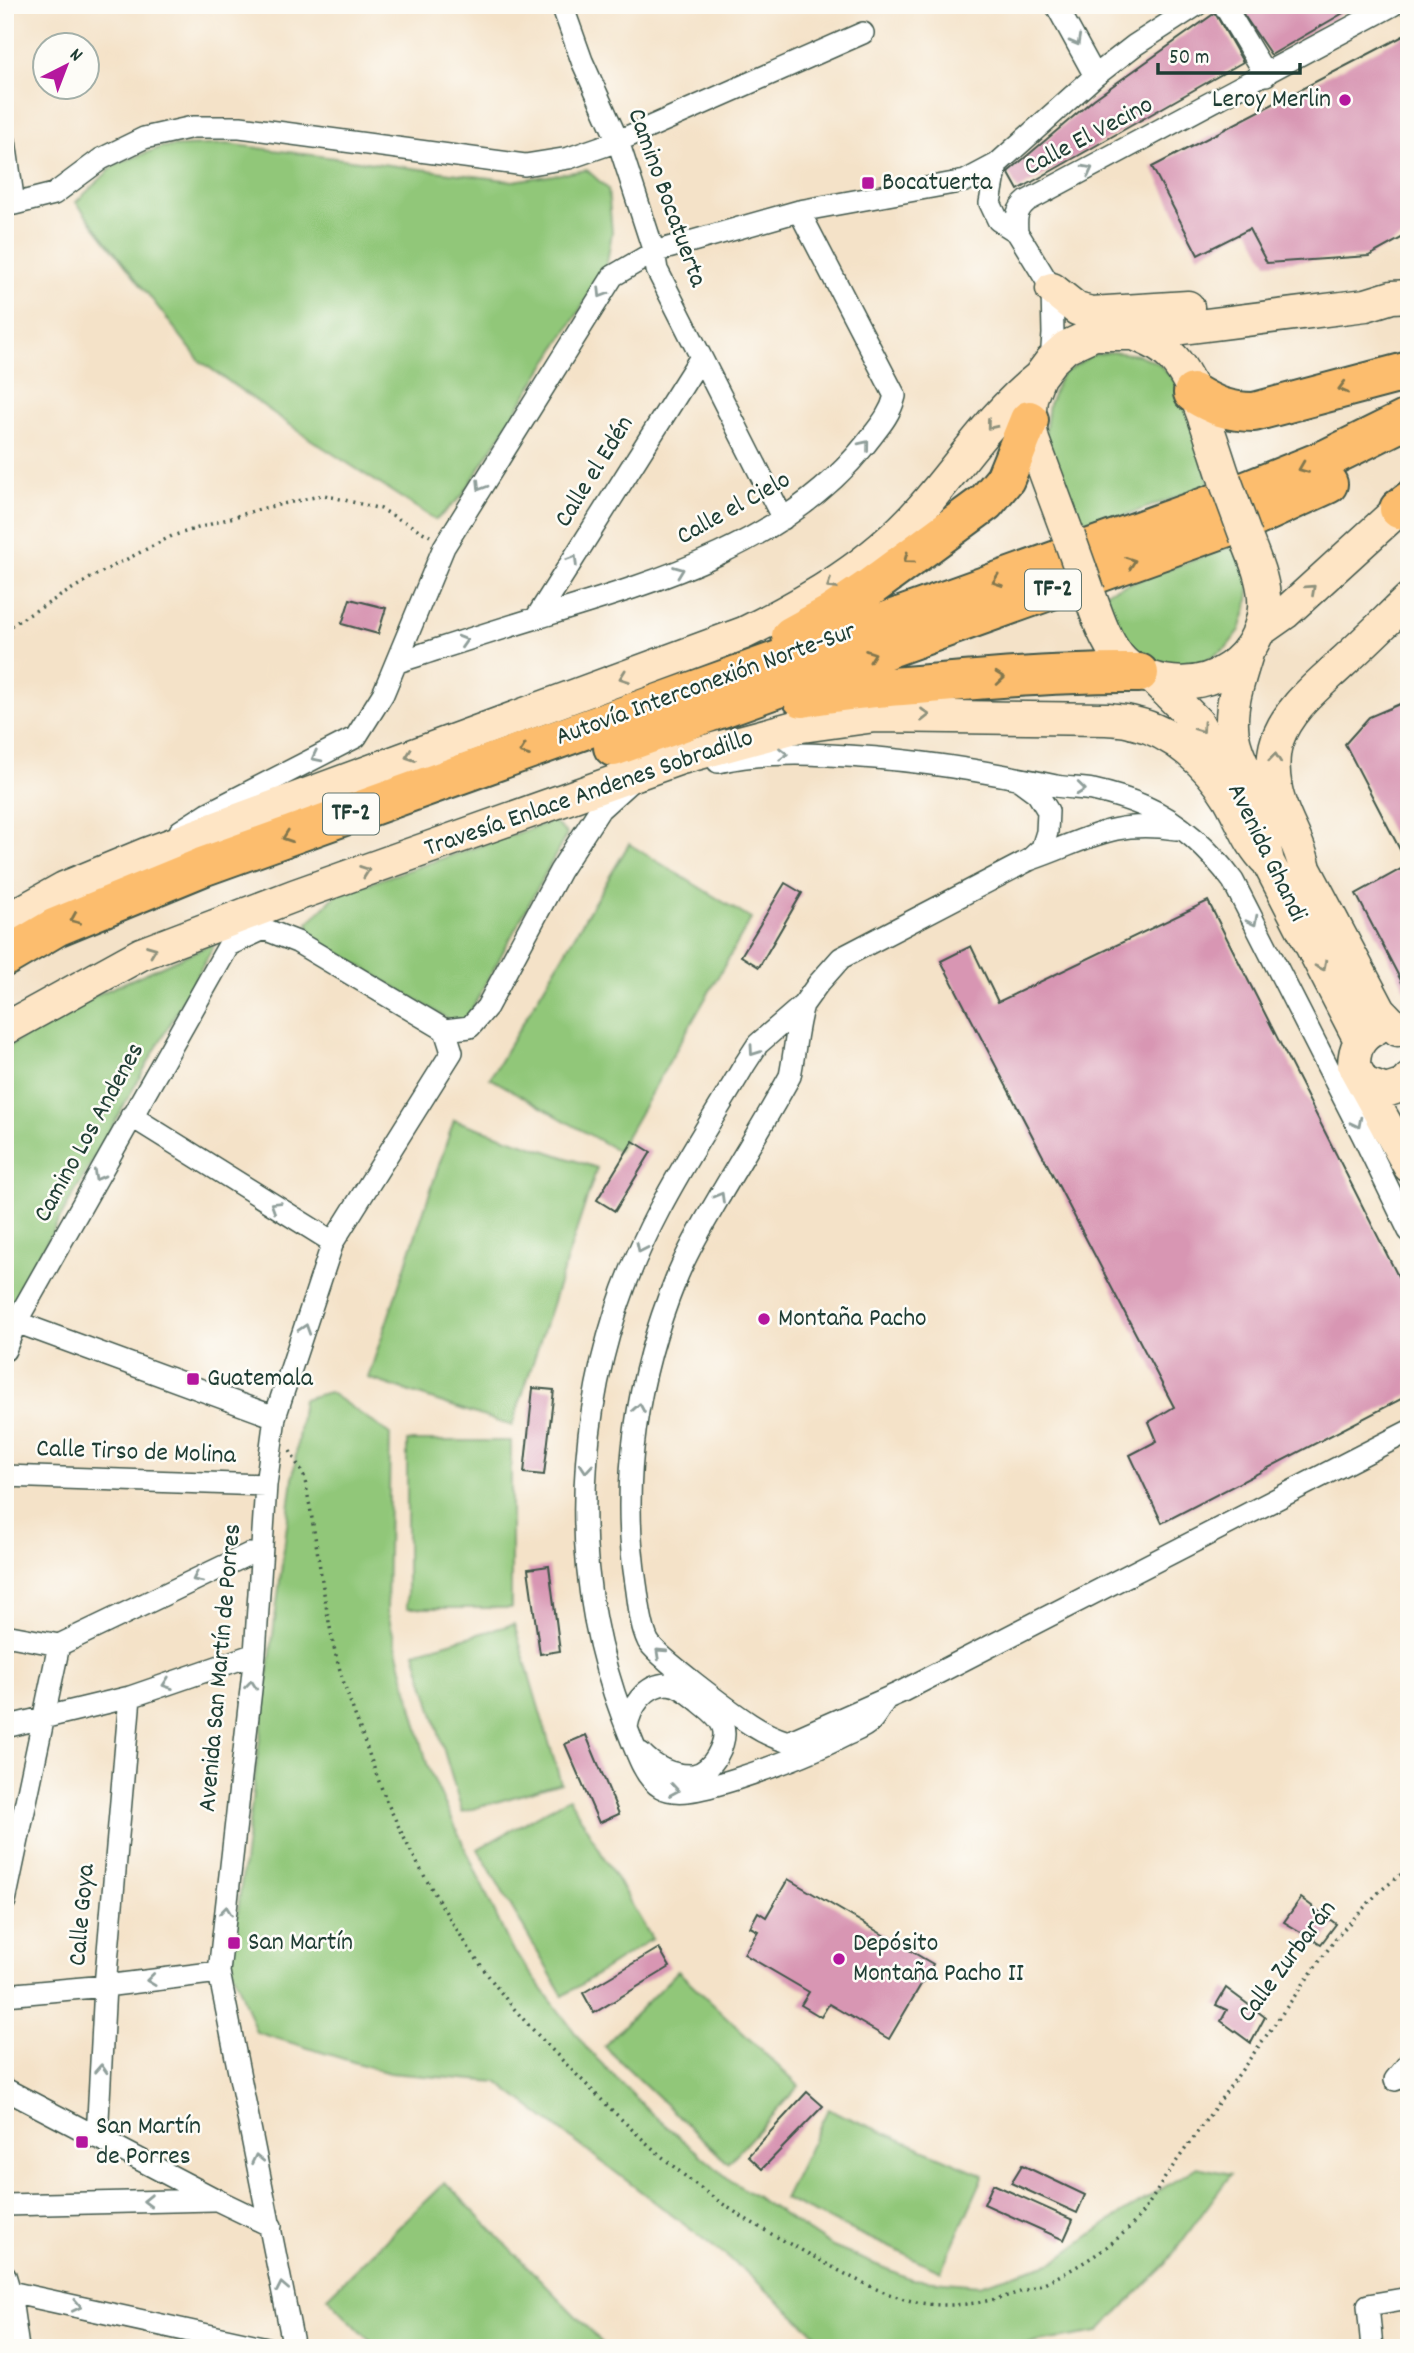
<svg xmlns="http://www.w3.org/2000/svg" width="1414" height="2353" font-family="Dekko,sans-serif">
<rect width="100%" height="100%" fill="#fdfcf7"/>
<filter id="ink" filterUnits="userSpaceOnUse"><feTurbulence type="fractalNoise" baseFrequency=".0143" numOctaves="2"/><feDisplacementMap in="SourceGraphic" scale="14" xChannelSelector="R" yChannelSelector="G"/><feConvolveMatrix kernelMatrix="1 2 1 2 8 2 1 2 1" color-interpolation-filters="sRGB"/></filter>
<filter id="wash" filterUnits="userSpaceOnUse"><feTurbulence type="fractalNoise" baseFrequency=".00686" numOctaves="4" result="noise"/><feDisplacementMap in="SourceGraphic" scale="28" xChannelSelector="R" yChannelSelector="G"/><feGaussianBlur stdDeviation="1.57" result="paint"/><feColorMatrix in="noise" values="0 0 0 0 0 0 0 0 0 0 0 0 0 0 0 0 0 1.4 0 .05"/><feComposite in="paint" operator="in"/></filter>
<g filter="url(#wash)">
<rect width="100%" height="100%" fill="#f4e2c8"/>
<path fill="#91c779" stroke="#588256" stroke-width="2" d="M 228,144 L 513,181 L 587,170 L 608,189 L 612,232 L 606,269 L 462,496 L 436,520 L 310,439 L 200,361 L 76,202 L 116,164 L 162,147 Z
M 1112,352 L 1139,355 L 1158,363 L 1178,384 L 1210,485 L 1082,531 L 1045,434 L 1049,404 L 1061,375 L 1092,355 Z
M 1235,545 L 1250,584 L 1247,608 L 1240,630 L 1226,648 L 1195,667 L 1167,667 L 1143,656 L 1123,639 L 1105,592 Z
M 553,821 L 567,834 L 467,1018 L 451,1021 L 313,937 L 308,923 L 337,894 Z
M 629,844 L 751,919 L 618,1151 L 490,1078 Z
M 216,942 L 9,1309 L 5,1308 L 5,1049 L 65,1009 Z
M 454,1120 L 597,1168 L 512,1426 L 368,1378 Z
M 329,1392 L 390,1434 L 387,1611 L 428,1767 L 510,1946 L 588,2050 L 652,2114 L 730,2180 L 833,2247 L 911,2279 L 979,2285 L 1053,2262 L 1110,2221 L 1197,2167 L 1231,2174 L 1164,2266 L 1098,2332 L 1004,2348 L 866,2348 L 822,2340 L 744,2270 L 497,2082 L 389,2073 L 256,2032 L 231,1965 L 303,1399 Z
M 407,1441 L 511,1441 L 511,1608 L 407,1608 Z
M 514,1624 L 561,1783 L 462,1812 L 415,1652 Z
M 569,1798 L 652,1939 L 563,1996 L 478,1849 Z
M 678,1971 L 799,2086 L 728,2163 L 604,2046 Z
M 828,2109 L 984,2175 L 941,2271 L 784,2199 Z
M 445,2182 L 607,2348 L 377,2348 L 327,2297 Z"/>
<g id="blocks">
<path fill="#d896b3" d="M 1237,5 L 1357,5 L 1271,55 Z
M 1215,13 L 1243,62 L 1018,190 L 1008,172 L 1094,99 Z
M 1409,33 L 1409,234 L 1369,256 L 1267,263 L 1249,229 L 1198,255 L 1152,167 Z
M 350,599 L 386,608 L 378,634 L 342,624 Z
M 1409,700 L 1409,996 L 1356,894 L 1408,865 L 1345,744 L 1369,717 Z
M 785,883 L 802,893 L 759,967 L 741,956 Z
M 1208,901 L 1409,1298 L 1409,1395 L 1162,1523 L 1130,1455 L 1157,1441 L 1149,1422 L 1174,1407 L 941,961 L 971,946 L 998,1002 Z
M 633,1141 L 651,1152 L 615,1211 L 597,1200 Z
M 533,1388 L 554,1390 L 544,1475 L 524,1473 Z
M 549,1566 L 560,1651 L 540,1654 L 528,1569 Z
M 586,1735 L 619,1814 L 599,1823 L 565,1744 Z
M 788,1879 L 933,1964 L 889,2039 L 829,2004 L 821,2017 L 801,2005 L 809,1992 L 744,1954 L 758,1931 L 750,1927 L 758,1912 L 766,1917 Z
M 1301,1898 L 1336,1924 L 1321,1944 L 1284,1922 Z
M 659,1948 L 670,1967 L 594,2013 L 583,1993 Z
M 1226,1988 L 1265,2017 L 1251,2043 L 1221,2021 L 1227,2010 L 1216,2005 Z
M 807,2092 L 823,2106 L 762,2169 L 748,2156 Z
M 1022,2165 L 1085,2195 L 1077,2213 L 1011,2183 Z
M 993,2184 L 1073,2220 L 1064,2240 L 984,2204 Z"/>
</g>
</g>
<g filter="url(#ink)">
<use href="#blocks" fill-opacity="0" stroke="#3f564a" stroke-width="2"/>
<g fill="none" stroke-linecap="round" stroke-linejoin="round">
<defs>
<path id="street" d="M 562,5 L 582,61 L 618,141 L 654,252 L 657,270 L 783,519
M 1056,5 L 1095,76
M 1224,5 L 1266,75
M 5,141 L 14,204
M 997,164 L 990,203 L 998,220 L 1017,232 L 1058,299
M 14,204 L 54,194 L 101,159 L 144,138 L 193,127 L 240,127 L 525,165 L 569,158 L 618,141 L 863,33
M 1017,232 C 1016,218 1016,210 1027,201 L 1393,5
M 1051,361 L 1053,334 L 1052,289
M 536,618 L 701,357
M 398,662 C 445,647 493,631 540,617 C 656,582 786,544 865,445 C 877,429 890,416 895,396 L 799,211
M 718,762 C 754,753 792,753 829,755 C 905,758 982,770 1056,786 C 1069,788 1081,788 1093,790 C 1111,794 1128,799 1144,806 C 1179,821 1211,851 1233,881 L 1363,1136 L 1409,1231
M 1018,779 L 1037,793 L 1048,811 L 1047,832 L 1042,848 L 1029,860
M 180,831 L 208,813 L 356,737 L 383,694 L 444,547 L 613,276 L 654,252 L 799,211 L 965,181 L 997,164 L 1095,76 L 1135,45 L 1197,5
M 803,1005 C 796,1028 795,1052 790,1076 C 767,1118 742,1158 718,1199 C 703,1225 687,1251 676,1279 C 637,1375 620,1481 636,1584 C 639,1603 640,1624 648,1641 C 656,1656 732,1712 750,1724 C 762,1732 775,1738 788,1742 L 899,1693 L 1409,1431
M 131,1116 L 333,1242
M 5,1321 L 16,1322 L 275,1417
M 5,1350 L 16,1322 L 229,945 L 264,929 L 297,942 L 445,1030 L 470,1027 L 487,1007 L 560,871 L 600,809 L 631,781
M 5,1476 L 266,1485
M 5,1635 L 59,1645 L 249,1554 L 260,1555
M 886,1699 C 881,1706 877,1714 871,1721 C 865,1728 852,1732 844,1736 C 809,1754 773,1767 736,1779 C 653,1805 652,1793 623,1718 C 560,1554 577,1365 659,1210 C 685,1160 717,1112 745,1064 L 758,1044 L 803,1005 L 818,984 L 841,958 L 1029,860 C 1088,840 1110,819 1176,829
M 5,1727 L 130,1697 L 255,1654
M 627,1727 C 630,1708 645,1684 668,1684 C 681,1685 691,1695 700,1702 C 708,1709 718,1715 722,1725 C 727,1735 722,1747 717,1756 C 712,1765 703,1774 693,1775 C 671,1776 655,1768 641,1753
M 5,1901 L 59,1645
M 5,1995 L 105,1986 L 219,1972
M 1395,2080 L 1409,2063
M 5,2089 L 217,2200 L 271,2226
M 97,2138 L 105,1986 L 130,1697
M 5,2205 L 214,2200
M 5,2275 L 10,2292 L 18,2348
M 10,2292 L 267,2348
M 294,2348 L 219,1972 L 255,1654 L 266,1485 L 275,1417 L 333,1242 L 452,1052 L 445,1030
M 1372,2348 L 1368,2305 L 1409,2298"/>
<path id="secondary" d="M 1052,289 L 1077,309 L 1091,313 L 1188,307
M 1134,334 C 1148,340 1161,345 1171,356 C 1196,380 1213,446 1225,480
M 1069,537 L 1033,440 L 1029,420 L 1031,398 L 1039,377 L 1051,361 L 1066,347 L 1094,334 L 1134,334 L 1366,305 L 1392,297 L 1409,296
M 1089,593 C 1097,615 1104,638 1118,656 C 1129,670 1147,678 1164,681 C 1213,690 1258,660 1264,609 C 1266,584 1255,560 1246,537
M 1258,632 L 1285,613 L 1399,509 L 1409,504
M 1248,650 C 1241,674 1231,700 1232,725 C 1232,757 1258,790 1273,818
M 1154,679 L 1197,722 L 1228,776
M 1264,844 L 1268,862 L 1360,1040
M 5,921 L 64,888 L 146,854 L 744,633 C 809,601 873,564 922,508 C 960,465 993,413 1039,377
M 5,1029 L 141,954 L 296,895 L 681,758 L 795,727 L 875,716 L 1107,719 C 1116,720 1126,720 1134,723 C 1174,732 1208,764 1229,798 C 1242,820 1249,844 1268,862
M 1375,1029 C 1359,1037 1354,1049 1354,1066 L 1409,1166
M 1398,1030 L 1380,1011 L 1305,869 C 1300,841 1281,817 1276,789 C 1273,773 1272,756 1277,741 C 1288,708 1319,685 1342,663 C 1365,642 1387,620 1409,599
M 1364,1083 L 1386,1091 L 1404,1085 L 1409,1079"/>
<path id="highway" d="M 1193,393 C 1214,406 1229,412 1254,412 L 1409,371
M 1399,509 L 1409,501
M 791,636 L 831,614 L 865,591 L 986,502 L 1005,479 L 1029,420
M 802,698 C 848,689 894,687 941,683 C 1007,677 1072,672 1139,673
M 613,747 L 1258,516 L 1328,484
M 5,957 L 56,927 L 202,867 L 1216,503 L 1326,459 L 1409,418"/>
</defs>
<use href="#street" stroke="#3f564a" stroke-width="24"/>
<use href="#secondary" stroke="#3f564a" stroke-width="35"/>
<use href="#highway" stroke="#3f564a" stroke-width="42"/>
<path stroke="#3f564a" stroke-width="3.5" stroke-dasharray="2 5" stroke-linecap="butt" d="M 5,629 L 94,576 L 172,536 L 260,509 L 324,495 L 381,509 L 430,536
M 290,1451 L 304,1476 C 316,1533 322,1591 334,1647 C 341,1679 353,1709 364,1740 C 373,1765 382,1792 394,1817 C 420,1873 454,1928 490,1978 C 516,2014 547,2045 578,2076 C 626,2125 677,2175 735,2212 C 760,2229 787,2242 814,2257 C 849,2276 888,2299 928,2304 C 995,2312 1082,2274 1130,2227 C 1145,2212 1155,2194 1166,2176 L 1339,1934 L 1379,1892 L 1409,1868"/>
<use href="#street" stroke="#fff" stroke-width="21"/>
<use href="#secondary" stroke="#fee5c5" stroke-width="32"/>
<use href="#highway" stroke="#fcbd6e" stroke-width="38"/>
<defs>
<path id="secondary-bridge" d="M 1225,480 L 1246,537
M 1069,537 L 1089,593"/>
</defs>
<use href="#secondary-bridge" stroke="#3f564a" stroke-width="35" stroke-linecap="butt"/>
<use href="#secondary-bridge" stroke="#fee5c5" stroke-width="32"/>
</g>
<defs><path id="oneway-chevron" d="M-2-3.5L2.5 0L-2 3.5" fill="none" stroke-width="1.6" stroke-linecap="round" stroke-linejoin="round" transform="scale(1.75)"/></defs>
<g stroke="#8f9e9a">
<use href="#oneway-chevron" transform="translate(1076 41) rotate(61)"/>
<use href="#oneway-chevron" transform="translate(1088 170) rotate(-28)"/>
<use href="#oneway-chevron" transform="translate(602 293) rotate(122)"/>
<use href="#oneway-chevron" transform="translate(865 445) rotate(-51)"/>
<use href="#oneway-chevron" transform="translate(481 486) rotate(122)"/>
<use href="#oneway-chevron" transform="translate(573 560) rotate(-58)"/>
<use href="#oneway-chevron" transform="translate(679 571) rotate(-21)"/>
<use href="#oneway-chevron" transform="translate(463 641) rotate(-17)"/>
<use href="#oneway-chevron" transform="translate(783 754)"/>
<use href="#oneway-chevron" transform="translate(316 757) rotate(153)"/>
<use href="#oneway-chevron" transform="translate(1081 789) rotate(6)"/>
<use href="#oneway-chevron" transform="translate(1253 921) rotate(63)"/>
<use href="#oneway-chevron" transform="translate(754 1051) rotate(125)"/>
<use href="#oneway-chevron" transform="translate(1357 1123) rotate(63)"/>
<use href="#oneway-chevron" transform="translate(98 1176) rotate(119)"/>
<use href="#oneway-chevron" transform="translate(720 1197) rotate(-60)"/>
<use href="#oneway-chevron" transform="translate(275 1206) rotate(-148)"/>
<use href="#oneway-chevron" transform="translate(641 1248) rotate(115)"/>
<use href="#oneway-chevron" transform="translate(305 1329) rotate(-72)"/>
<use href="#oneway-chevron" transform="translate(639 1408) rotate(-80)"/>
<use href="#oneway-chevron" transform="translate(586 1468) rotate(95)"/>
<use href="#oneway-chevron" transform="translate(197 1578) rotate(154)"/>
<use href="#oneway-chevron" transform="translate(660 1653) rotate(-137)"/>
<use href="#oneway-chevron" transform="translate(167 1684) rotate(161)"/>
<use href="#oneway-chevron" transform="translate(251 1685) rotate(-84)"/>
<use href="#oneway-chevron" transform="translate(674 1790) rotate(10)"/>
<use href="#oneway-chevron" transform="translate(226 1911) rotate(-84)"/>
<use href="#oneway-chevron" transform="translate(151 1980) rotate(173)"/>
<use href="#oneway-chevron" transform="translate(101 2069) rotate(-87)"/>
<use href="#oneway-chevron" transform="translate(257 2159) rotate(-102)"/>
<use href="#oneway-chevron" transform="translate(148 2201) rotate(179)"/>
<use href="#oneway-chevron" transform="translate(282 2287) rotate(-101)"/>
<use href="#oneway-chevron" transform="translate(77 2306) rotate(12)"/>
</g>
<g stroke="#82774e">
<use href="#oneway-chevron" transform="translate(1343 388) rotate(165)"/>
<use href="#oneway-chevron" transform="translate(1303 468) rotate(158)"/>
<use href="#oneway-chevron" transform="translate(908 559) rotate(144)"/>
<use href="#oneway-chevron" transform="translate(1131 562) rotate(-20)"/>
<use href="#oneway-chevron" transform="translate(997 581) rotate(160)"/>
<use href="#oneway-chevron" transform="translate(871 655) rotate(-20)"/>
<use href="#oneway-chevron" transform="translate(1000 678) rotate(-5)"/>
<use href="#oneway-chevron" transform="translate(524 751) rotate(160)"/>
<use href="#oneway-chevron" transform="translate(287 837) rotate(161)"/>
<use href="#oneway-chevron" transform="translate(75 919) rotate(157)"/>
</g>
<g stroke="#8e917c">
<use href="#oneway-chevron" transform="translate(991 425) rotate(129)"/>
<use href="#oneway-chevron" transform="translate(831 585) rotate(147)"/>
<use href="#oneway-chevron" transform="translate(1311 589) rotate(-42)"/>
<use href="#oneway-chevron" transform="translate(624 677) rotate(160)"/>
<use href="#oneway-chevron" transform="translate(925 715)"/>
<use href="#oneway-chevron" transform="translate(1201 728) rotate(55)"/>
<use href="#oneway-chevron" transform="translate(410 756) rotate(160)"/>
<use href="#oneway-chevron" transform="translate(1275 758) rotate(-84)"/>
<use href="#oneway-chevron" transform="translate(365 871) rotate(-20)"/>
<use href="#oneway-chevron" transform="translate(152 950) rotate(-21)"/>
<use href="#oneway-chevron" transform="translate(1322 966) rotate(63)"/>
</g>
</g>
<g fill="#b5179e" stroke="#fdfcf7" stroke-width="2.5">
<circle cx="1345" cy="100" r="7"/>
<rect x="861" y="176" width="14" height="14" rx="3.5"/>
<circle cx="764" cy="1319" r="7"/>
<rect x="186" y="1372" width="14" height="14" rx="3.5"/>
<rect x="227" y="1936" width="14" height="14" rx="3.5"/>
<circle cx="839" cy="1959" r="7"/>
<rect x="75" y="2135" width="14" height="14" rx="3.5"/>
</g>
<g text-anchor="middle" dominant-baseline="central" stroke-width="5" stroke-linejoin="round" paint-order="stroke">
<g fill="#fdfcf7" stroke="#62766e" stroke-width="2">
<rect x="1025" y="569.5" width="56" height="41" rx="5"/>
<rect x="323" y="793.5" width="56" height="41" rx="5"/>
</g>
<g font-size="24" font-weight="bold" fill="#1f3d34">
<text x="1053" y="590">TF-2</text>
<text x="351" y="814">TF-2</text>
</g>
<g font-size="26" fill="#1f3d34" stroke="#fdfcf7" text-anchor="start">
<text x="1331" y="100" text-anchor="end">Leroy Merlin</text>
<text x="882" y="183">Bocatuerta</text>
<text x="778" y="1319">Montaña Pacho</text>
<text x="207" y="1379">Guatemala</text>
<text x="248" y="1943">San Martín</text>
<text x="853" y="1944">Depósito<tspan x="853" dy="30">Montaña Pacho II</tspan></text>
<text x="96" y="2127">San Martín<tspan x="96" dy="30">de Porres</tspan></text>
</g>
<g font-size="26" fill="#1f3d34" stroke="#fdfcf7">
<text transform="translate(1089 137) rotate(-28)">Calle El Vecino</text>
<text transform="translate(666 198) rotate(70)">Camino Bocatuerta</text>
<text transform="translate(595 472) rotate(-58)">Calle el Edén</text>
<text transform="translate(734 509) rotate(-29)">Calle el Cielo</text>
<text transform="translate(706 685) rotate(-20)">Autovía Interconexión Norte-Sur</text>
<text transform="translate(589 794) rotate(-19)">Travesía Enlace Andenes Sobradillo</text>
<text transform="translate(1266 853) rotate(64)">Avenida Ghandi</text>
<text transform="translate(90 1133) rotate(-61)">Camino Los Andenes</text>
<text transform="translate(136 1453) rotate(2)">Calle Tirso de Molina</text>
<text transform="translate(221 1668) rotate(-85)">Avenida San Martín de Porres</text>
<text transform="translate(83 1915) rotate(-85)">Calle Goya</text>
<text transform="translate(1288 1962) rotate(-53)">Calle Zurbarán</text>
</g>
</g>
<rect width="1414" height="2353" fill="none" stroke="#fdfcf7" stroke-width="28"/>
<g transform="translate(66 66) rotate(42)"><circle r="33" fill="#fdfcf7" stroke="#a4b0a9" stroke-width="2"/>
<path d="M0-5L12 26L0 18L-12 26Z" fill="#b5179e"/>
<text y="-10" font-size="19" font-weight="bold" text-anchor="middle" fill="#1f3d34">N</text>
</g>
<path d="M1158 63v10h142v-10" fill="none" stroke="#1f3d34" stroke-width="3.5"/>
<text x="1169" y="63" font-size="21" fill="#1f3d34" stroke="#fdfcf7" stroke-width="5" paint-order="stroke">50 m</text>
</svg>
